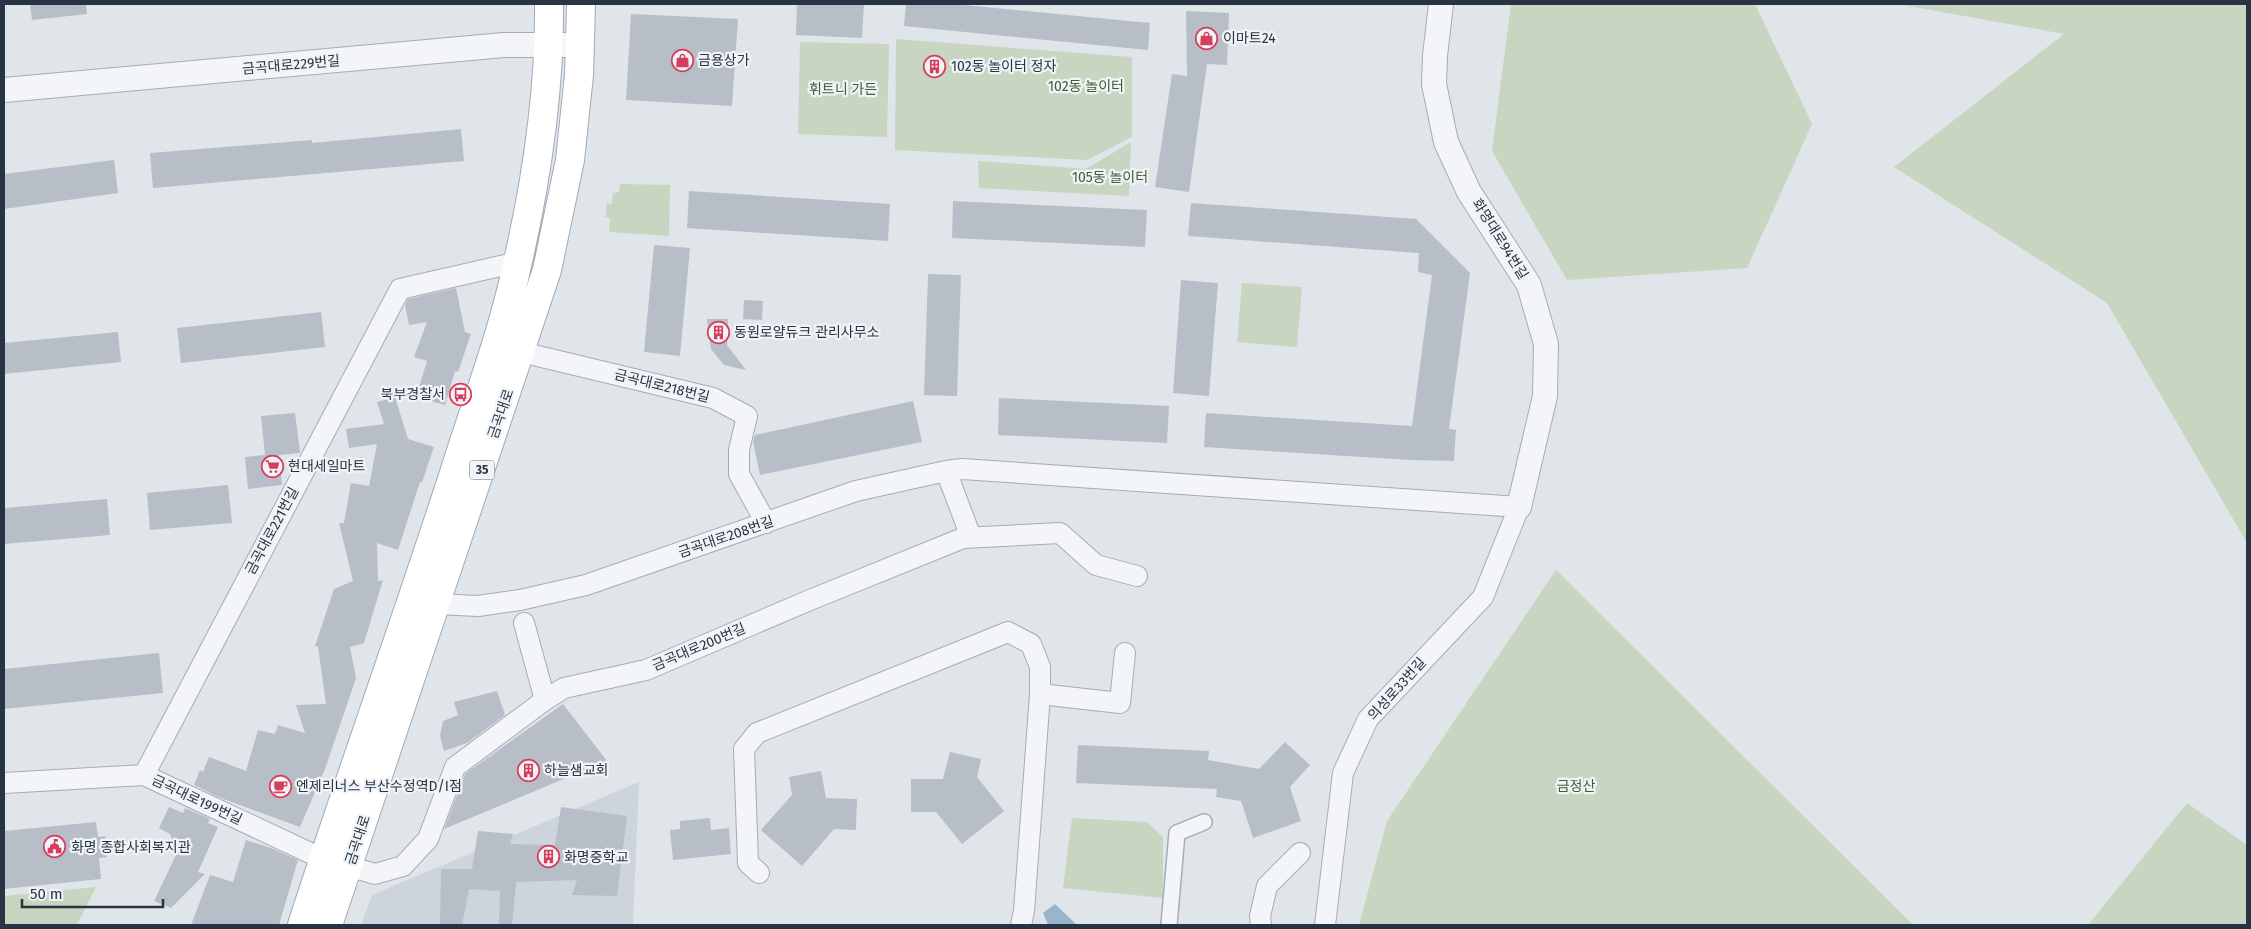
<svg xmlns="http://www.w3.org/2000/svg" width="2251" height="929" font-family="'Fira Sans','Noto Sans KR',sans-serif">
<rect width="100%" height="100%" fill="#e0e5ea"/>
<path fill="#ced4dc" d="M 639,782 L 633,925 L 361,925 L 372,895 Z"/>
<path fill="#c7d5c1" d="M 1511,4 L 1755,4 L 1812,124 L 1747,268 L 1567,280 L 1492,151 Z
M 1897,4 L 2247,4 L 2247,543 L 2107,303 L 1894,167 L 2064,34 Z
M 896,39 L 1132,57 L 1132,137 L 1087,160 L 895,150 Z
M 800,42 L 889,44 L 887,137 L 798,134 Z
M 1131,142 L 1129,196 L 979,188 L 978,161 L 1086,169 Z
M 620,184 L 670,185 L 669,236 L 609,232 L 610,218 L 605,217 L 607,203 L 612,204 L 613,193 L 619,192 Z
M 1242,283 L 1302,287 L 1297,347 L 1237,342 Z
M 1556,570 L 1913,925 L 1359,925 L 1387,821 Z
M 2187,803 L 2247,845 L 2247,925 L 2088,925 Z
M 1072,818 L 1147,822 L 1163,837 L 1163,898 L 1063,888 Z
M 96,887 L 77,925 L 4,925 L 4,896 Z"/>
<path fill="#99b5cc" d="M 1055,904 L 1077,925 L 1048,925 L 1043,913 Z"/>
<path fill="#b7bec8" d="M 30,4 L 86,4 L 87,14 L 32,20 Z
M 797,4 L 864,4 L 862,38 L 796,35 Z
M 906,4 L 953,4 L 1150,23 L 1148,50 L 904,26 Z
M 1186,11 L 1229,13 L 1227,65 L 1207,64 L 1189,192 L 1155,187 L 1172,74 L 1187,76 Z
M 631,14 L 738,19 L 732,106 L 626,100 Z
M 926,58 L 945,59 L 945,73 L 926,72 Z
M 461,129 L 464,161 L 153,188 L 150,153 L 312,140 L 312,143 Z
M 114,160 L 118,193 L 4,209 L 4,174 Z
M 689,191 L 890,204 L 888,241 L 687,228 Z
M 953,201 L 1147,210 L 1145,247 L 952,238 Z
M 1191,203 L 1416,219 L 1470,273 L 1449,429 L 1456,430 L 1454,461 L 1410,460 L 1204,447 L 1206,413 L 1412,426 L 1432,275 L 1418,272 L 1419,253 L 1188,236 Z
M 654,245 L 690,248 L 680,356 L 644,352 Z
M 928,274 L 961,275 L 957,396 L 924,395 Z
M 1181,280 L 1218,283 L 1209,396 L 1173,393 Z
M 456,288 L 465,332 L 471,334 L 458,372 L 455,371 L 445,405 L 416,397 L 427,361 L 414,357 L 427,322 L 409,325 L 405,305 L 408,299 Z
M 744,300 L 763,301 L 762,320 L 743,319 Z
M 321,312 L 325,347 L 181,363 L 177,328 Z
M 707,319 L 728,319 L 727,345 L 746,370 L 724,365 L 711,349 Z
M 118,332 L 121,362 L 4,374 L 4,343 Z
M 395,397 L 408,439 L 434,447 L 422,482 L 420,482 L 398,550 L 377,543 L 378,581 L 383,580 L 364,643 L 350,647 L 356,678 L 325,769 L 300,827 L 218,797 L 194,785 L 200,770 L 203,772 L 209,757 L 246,771 L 258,730 L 275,734 L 278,725 L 305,733 L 296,705 L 326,704 L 318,647 L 315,646 L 334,589 L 353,581 L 339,523 L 344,523 L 351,483 L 369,486 L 377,444 L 349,448 L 346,429 L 384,424 L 377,402 Z
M 999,398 L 1169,406 L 1167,443 L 998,435 Z
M 913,401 L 922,442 L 760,475 L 753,441 L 755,435 Z
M 295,413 L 300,453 L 279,455 L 282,485 L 248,489 L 245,457 L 265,455 L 261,416 Z
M 228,485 L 232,523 L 150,530 L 147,493 Z
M 107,499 L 110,535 L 4,544 L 4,508 Z
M 159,653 L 163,693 L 4,709 L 4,669 Z
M 497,691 L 505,715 L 467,743 L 444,751 L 440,736 L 443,721 L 458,715 L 454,702 Z
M 563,704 L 607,761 L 444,829 L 465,774 Z
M 1285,742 L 1310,765 L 1290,787 L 1301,821 L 1253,838 L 1241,801 L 1216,797 L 1217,789 L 1076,783 L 1078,745 L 1209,751 L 1208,760 L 1259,769 Z
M 950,752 L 981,759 L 977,777 L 1004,811 L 962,844 L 936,812 L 911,812 L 911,779 L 943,779 Z
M 821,771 L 826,798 L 857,799 L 856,830 L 834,829 L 802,866 L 761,830 L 792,795 L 789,777 Z
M 169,807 L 183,813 L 185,808 L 210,819 L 208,823 L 218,827 L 198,872 L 205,874 L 171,908 L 154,901 L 177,853 L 170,834 L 159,828 Z
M 561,807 L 627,816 L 617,896 L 572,895 L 577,880 L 516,882 L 512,925 L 499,925 L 500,891 L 469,889 L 462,925 L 440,925 L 441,869 L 472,869 L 478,831 L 513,834 L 510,844 L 555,845 Z
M 710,818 L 711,830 L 729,828 L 731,854 L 673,860 L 670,830 L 680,829 L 680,821 Z
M 96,822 L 98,837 L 105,836 L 107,857 L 99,858 L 101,879 L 4,889 L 4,831 Z
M 246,840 L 271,848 L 298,860 L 279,925 L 191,925 L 210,875 L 233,882 Z"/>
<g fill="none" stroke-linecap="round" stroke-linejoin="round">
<defs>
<path id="pedestrian" d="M 1169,925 L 1177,833 L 1204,822"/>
<path id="minor" d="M 521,352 L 713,398 L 747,416 L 739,450 L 739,474 L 766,523
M 946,471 L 962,469 L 1519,507 L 1483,597 L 1368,719 L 1343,773 L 1325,925
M 436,604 L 478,606 L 520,600 L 586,585 L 856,491 L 946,471 L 971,537
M 524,623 L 545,700
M 144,775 L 400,289 L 518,262
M 4,783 L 144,775 L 323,859 L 375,874 L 403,866 L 428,839 L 455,767 L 545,700 L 564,688 L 646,670 L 810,600 L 963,538 L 1060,533 L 1096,565 L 1137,576
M 759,873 L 748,863 L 744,749 L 757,733 L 1008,632 L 1031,644 L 1040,667 L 1040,694
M 1021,925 L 1024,911 L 1040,694 L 1120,703 L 1125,653
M 1261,925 L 1260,916 L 1267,886 L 1300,853"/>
<path id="tertiary" d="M 1441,4 L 1435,56 L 1434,84 L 1446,142 L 1469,192 L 1529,285 L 1546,344 L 1545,396 L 1519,507
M 4,90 L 504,45 L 579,45"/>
<path id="primary" d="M 302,925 C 351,774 405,624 454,473 C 476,403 503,333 518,261 C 537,177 550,90 549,4
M 328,925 L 547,270 L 570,160 L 579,75 L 581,4"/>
</defs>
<use href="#pedestrian" stroke="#a5acb5" stroke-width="18"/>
<use href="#minor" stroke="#a5acb5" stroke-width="22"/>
<use href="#tertiary" stroke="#a5acb5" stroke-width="26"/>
<use href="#primary" stroke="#9faab7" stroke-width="30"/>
<use href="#pedestrian" stroke="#f3f5f8" stroke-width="15"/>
<use href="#minor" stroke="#f3f5f8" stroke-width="20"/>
<use href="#tertiary" stroke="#f3f5f8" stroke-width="24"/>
<use href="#primary" stroke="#fff" stroke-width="28"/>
</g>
<defs>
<symbol id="shop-ring" viewBox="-11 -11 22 22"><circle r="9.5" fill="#f0f4f7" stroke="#d73d5d" stroke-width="1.5"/><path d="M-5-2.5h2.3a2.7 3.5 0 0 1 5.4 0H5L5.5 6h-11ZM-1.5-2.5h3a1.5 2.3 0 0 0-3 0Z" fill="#d73d5d"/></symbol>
<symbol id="building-ring" viewBox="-11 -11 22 22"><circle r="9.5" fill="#f0f4f7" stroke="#d73d5d" stroke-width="1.5"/><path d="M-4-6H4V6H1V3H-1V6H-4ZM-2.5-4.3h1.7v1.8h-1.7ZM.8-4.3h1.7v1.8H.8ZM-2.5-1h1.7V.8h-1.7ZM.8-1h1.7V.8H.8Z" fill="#d73d5d"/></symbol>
<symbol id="bus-ring" viewBox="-11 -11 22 22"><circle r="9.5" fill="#f0f4f7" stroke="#d73d5d" stroke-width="1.5"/><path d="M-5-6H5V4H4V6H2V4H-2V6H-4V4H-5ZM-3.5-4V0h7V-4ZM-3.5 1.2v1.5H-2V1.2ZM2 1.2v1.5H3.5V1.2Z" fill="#d73d5d"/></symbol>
<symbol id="supermarket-ring" viewBox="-11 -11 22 22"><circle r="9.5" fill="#f0f4f7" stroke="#d73d5d" stroke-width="1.5"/><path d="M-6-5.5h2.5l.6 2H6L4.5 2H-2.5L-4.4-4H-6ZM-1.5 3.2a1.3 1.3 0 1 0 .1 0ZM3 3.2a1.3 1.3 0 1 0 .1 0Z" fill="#d73d5d"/></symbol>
<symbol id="cafe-ring" viewBox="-11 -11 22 22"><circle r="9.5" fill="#f0f4f7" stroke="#d73d5d" stroke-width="1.5"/><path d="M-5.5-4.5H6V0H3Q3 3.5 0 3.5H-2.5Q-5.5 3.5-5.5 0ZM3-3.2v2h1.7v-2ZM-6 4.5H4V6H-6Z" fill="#d73d5d"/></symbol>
<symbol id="civic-ring" viewBox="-11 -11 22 22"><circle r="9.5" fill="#f0f4f7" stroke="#d73d5d" stroke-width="1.5"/><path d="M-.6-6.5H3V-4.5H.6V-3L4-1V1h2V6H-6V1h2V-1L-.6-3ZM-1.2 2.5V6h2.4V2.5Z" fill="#d73d5d"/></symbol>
</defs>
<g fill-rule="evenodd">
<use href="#shop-ring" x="1194" y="26" width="25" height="25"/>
<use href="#shop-ring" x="670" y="48" width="25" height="25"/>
<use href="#building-ring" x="922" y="54" width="25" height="25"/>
<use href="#building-ring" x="706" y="320" width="25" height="25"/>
<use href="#bus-ring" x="448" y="382" width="25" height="25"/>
<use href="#supermarket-ring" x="260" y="454" width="25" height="25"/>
<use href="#building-ring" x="516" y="758" width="25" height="25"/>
<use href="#cafe-ring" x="268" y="774" width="25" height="25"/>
<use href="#civic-ring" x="42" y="834" width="25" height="25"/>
<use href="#building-ring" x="536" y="844" width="25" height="25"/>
</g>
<g text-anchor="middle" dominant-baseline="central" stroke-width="4.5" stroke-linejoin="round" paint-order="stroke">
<rect fill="#f0f4f7" stroke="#646d79" stroke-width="1" x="469.5" y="460.5" width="25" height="19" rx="4"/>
<g font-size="12" font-weight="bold" fill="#283343">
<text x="482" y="470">35</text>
</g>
<g font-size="14" fill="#283343" stroke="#f0f4f7" text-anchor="start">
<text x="1223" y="38">이마트24</text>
<text x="698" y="60">금용상가</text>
<text x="951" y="66">102동 놀이터 정자</text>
<text x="734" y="332">동원로얄듀크 관리사무소</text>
<text x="445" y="394" text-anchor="end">북부경찰서</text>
<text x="288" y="466">현대세일마트</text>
<text x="544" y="770">하늘샘교회</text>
<text x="296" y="786">엔제리너스 부산수정역D/I점</text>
<text x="71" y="847">화명 종합사회복지관</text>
<text x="564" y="857">화명중학교</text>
</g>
<g font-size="14" fill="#283343" stroke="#f0f4f7">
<text transform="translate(291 65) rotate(-5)">금곡대로229번길</text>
<text transform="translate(1500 239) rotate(58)">화명대로94번길</text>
<text transform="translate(662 386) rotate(14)">금곡대로218번길</text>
<text transform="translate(501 414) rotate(-71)">금곡대로</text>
<text transform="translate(272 531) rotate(-62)">금곡대로221번길</text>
<text transform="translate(726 537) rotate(-19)">금곡대로208번길</text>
<text transform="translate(699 647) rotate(-23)">금곡대로200번길</text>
<text transform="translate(1397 689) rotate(-48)">의성로33번길</text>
<text transform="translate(197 800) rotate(25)">금곡대로199번길</text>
<text transform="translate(358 840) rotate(-72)">금곡대로</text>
</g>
<g font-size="14" fill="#3f6034" stroke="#f0f4f7">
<text x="1086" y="86">102동 놀이터</text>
<text x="843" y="89">휘트니 가든</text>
<text x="1110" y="177">105동 놀이터</text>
<text x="1576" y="786">금정산</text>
</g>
</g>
<rect width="2251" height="929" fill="none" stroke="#283343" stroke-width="10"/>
<path d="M22 899v8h141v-8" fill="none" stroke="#283343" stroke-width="2.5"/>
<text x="30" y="899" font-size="15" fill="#283343" stroke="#f0f4f7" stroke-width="4" paint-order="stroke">50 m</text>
</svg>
